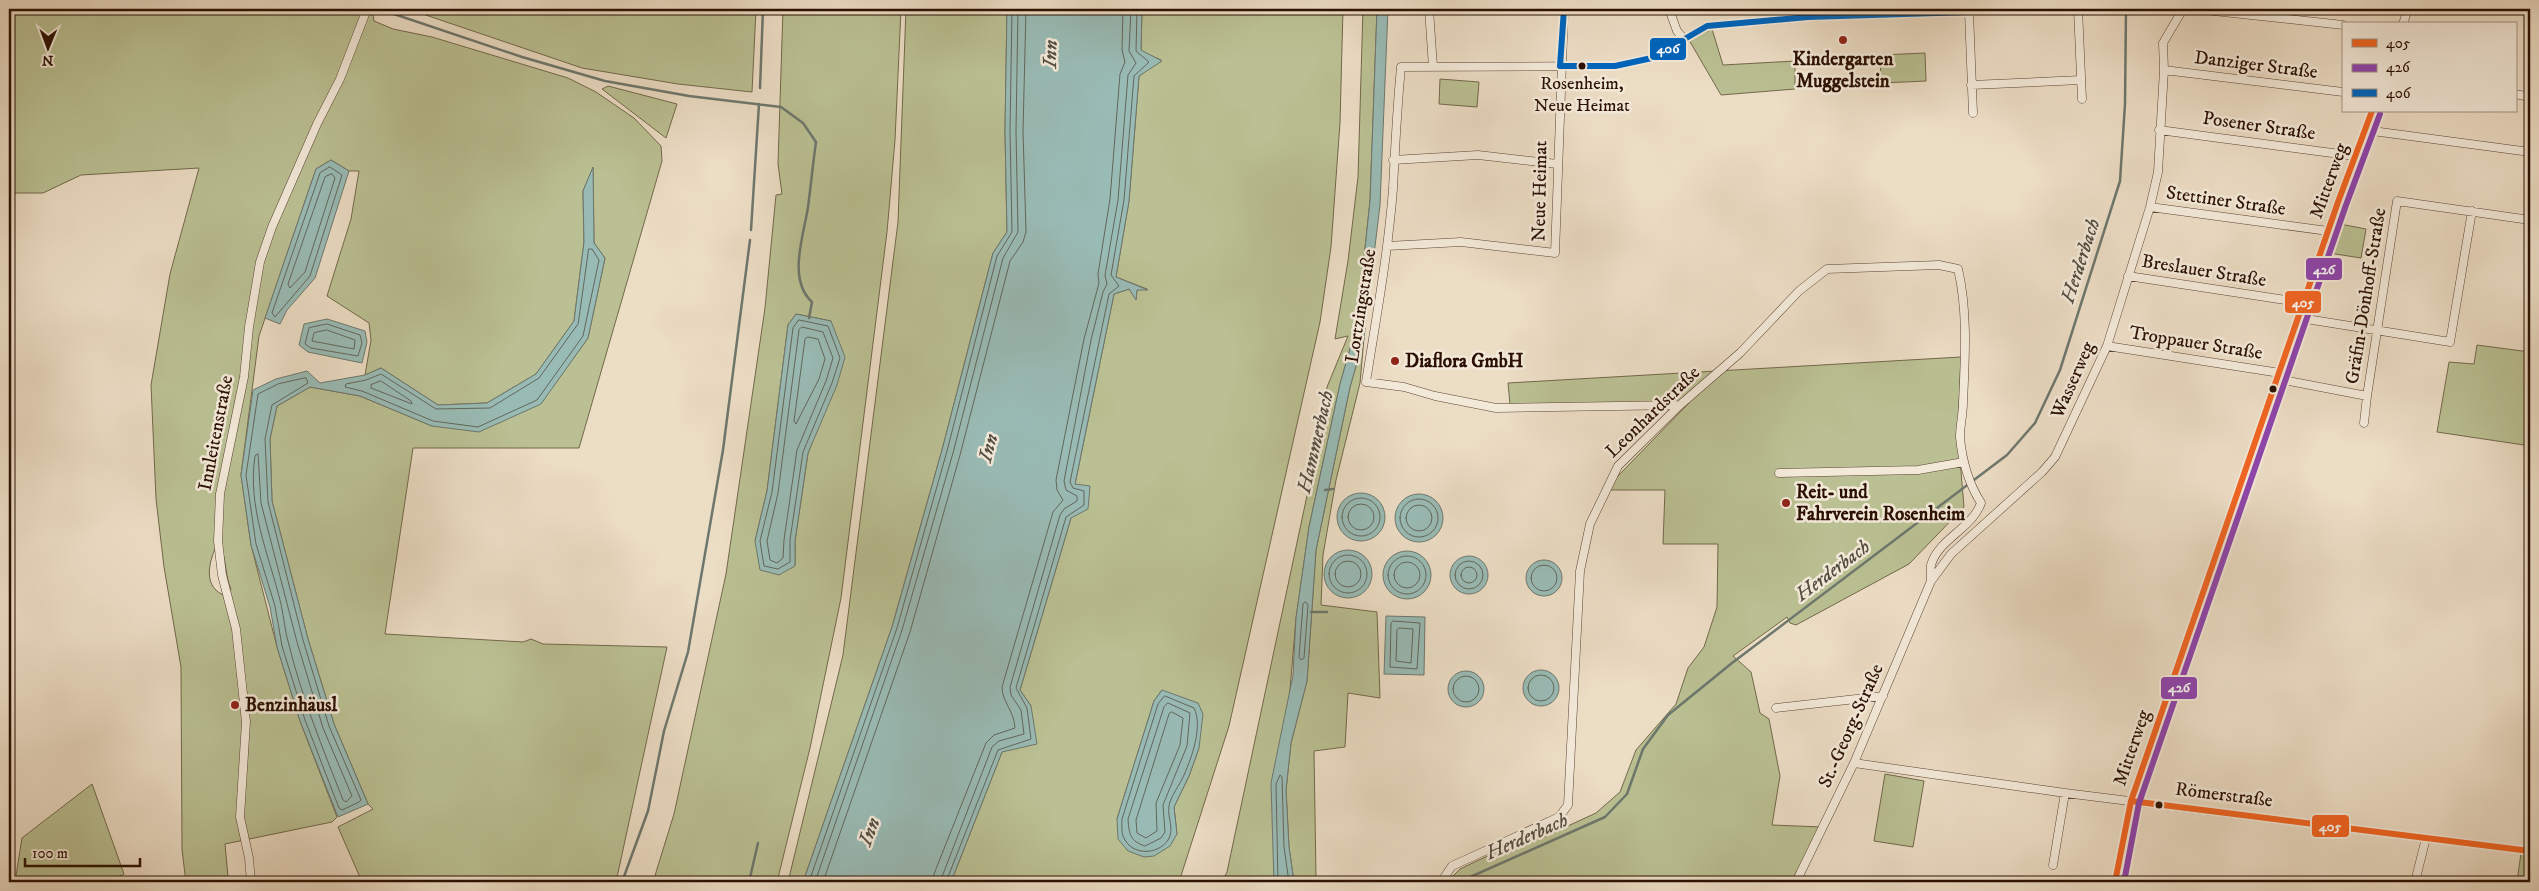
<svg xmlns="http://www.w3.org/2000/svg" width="2539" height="891" font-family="'IM FELL DW Pica',serif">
<rect width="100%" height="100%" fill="#ecddc5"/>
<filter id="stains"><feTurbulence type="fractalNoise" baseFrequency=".004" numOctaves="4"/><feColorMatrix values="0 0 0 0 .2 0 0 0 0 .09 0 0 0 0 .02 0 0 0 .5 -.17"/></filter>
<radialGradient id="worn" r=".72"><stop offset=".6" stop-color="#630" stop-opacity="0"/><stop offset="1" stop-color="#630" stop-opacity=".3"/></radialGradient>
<path fill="#bac093" stroke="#72684a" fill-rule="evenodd" d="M 9,9 L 372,9 L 374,21 L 393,29 L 432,37 L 568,78 L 596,92 L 634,118 L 661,146 L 662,161 L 579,448 L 413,448 L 385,634 L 523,642 L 531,639 L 543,644 L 667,647 L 616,882 L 362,882 L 338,827 L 373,809 L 368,804 L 334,724 L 308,639 L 272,501 L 270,439 L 277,406 L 310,387 L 360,396 L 432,426 L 541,403 L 588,338 L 605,258 L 594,243 L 593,168 L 583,191 L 584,242 L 574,321 L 536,374 L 487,403 L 438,405 L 381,368 L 365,375 L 371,340 L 369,323 L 327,296 L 351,219 L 359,171 L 349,171 L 331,160 L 316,169 L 259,336 L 241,475 L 251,545 L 277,647 L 300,721 L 337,817 L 332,822 L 225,844 L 228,877 L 233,882 L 186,882 L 182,850 L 181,667 L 164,567 L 156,499 L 151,385 L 170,274 L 199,168 L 81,175 L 43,193 L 9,193 ZM 216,547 L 221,548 C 227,562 225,576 231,589 L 226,596 C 203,588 208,564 216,547 Z
M 408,9 L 756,9 L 752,92 L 678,84 L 582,68 Z
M 783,9 L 901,9 L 895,140 L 887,232 L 841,598 L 810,748 L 777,882 L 653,882 L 674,814 L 726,574 L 765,308 L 776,195 L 782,194 L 778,164 ZM 796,314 L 831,321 L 821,419 L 808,453 L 795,541 L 795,565 L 755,541 L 767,491 L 788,325 Z
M 906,9 L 1007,9 L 1005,131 L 1007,232 L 993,253 L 942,450 L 892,627 L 803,882 L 788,882 L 843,655 L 898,222 Z
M 1142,9 L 1343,9 L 1340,123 L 1331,247 L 1320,322 L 1229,726 L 1179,882 L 951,882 L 1002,752 L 1031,706 L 1020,690 L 1071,518 L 1075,484 L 1114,294 L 1129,289 L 1136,299 L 1137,290 L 1147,289 L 1116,277 L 1129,201 L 1139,76 L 1161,60 L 1141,51 ZM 1162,690 L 1199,748 L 1189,776 L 1174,807 L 1177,834 L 1117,819 L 1154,701 Z
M 1363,9 L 1377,9 L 1370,201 L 1357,324 L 1340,384 L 1309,527 L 1296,618 L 1274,882 L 1222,882 L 1227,872 L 1325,411 L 1327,387 L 1348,336 L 1335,339 L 1348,261 L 1358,177 Z
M 1712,29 L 1723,65 L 1795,61 L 1795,89 L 1721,95 L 1689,40 Z
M 1925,53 L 1926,81 L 1881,83 L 1880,55 Z
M 1440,79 L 1479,82 L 1477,107 L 1439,104 Z
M 608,86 L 677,104 L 666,138 L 602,89 Z
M 2340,224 L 2366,229 L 2361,258 L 2329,253 Z
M 1364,338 L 1360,383 L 1336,480 L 1323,555 L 1321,605 L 1377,612 L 1380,698 L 1348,693 L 1345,747 L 1314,751 L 1316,878 L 1318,882 L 1294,882 L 1289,847 L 1286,790 L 1291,743 L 1307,681 L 1316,550 L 1350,387 Z
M 2477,345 L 2530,352 L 2530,415 L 2524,445 L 2437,432 L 2449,362 L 2474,364 Z
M 1961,357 L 1958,435 L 1964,507 L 1909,564 L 1796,625 L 1790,623 L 1787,617 L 1733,656 L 1751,672 L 1760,713 L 1769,719 L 1780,776 L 1772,825 L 1822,827 L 1791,882 L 1447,882 L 1460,869 L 1536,833 L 1544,837 L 1596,813 L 1620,792 L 1636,750 L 1676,704 L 1688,668 L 1704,647 L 1717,607 L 1718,544 L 1663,544 L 1665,490 L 1609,490 L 1617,477 L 1689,403 L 1510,404 L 1508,383 Z
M 1885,774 L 1924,781 L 1913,847 L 1874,841 Z
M 92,784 L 124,874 L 107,882 L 15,882 L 22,838 Z
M 2521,853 L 2530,854 L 2530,882 L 2517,882 Z"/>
<path fill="#99bbb5" stroke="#6d776d" d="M 1007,9 L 1142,9 L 1141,50 L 1162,61 L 1139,76 L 1129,201 L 1116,277 L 1148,290 L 1137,290 L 1136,300 L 1129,289 L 1114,294 L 1075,484 L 1090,486 L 1088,509 L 1071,518 L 1020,690 L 1031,706 L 1037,744 L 1002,752 L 951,882 L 803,882 L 892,627 L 942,450 L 993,253 L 1007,232 L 1005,131 Z
M 1377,9 L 1388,9 L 1380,205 L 1364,338 L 1350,387 L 1316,550 L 1307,681 L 1291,743 L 1286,790 L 1289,847 L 1294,882 L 1274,882 L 1271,783 L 1293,675 L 1296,618 L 1309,527 L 1340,384 L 1357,324 L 1370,201 Z
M 331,160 L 349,171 L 315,278 L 287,310 L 280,324 L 265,318 L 316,169 Z
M 593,167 L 594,243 L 605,258 L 588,338 L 541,404 L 479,432 L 432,426 L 360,396 L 310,387 L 277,406 L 270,439 L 272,501 L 308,639 L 334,724 L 368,804 L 338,817 L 300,721 L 277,647 L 270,607 L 251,545 L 241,475 L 253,390 L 276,379 L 307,371 L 320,383 L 365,375 L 381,368 L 438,405 L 487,403 L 536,374 L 574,321 L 584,242 L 583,191 Z
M 796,314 L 831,321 L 845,357 L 837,385 L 808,453 L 795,541 L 795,566 L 779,575 L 760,570 L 755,541 L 767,491 L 788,325 Z
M 327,319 L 365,331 L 367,342 L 362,363 L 308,352 L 299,345 L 304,324 Z
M1337 517a24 24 0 1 1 48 0a24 24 0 1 1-48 0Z
M1395 518a24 24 0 1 1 48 0a24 24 0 1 1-48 0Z
M1324 574a24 24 0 1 1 48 0a24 24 0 1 1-48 0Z
M1383 575a24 24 0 1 1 48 0a24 24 0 1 1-48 0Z
M1450 575a19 19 0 1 1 38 0a19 19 0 1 1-38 0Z
M1526 578a18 18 0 1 1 36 0a18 18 0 1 1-36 0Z
M 1386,616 L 1425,617 L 1424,675 L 1384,674 Z
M1523 688a18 18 0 1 1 36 0a18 18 0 1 1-36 0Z
M1448 689a18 18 0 1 1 36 0a18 18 0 1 1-36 0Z
M 1162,690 L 1198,703 L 1203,714 L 1199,748 L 1189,776 L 1174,807 L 1177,834 L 1170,846 L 1154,856 L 1144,857 L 1128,851 L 1118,839 L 1117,819 L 1154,701 Z"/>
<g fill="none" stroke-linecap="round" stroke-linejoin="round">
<path stroke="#62665c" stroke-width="1" d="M 330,167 L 342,175 L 310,276 L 275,317 L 272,313 L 320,173 Z
M 332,174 L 335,178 L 305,272 L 290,288 L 288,284 L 325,177 Z
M 589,249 L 592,249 L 599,260 L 583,336 L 537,400 L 478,427 L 433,421 L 362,391 L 345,387 L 346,384 L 366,380 L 381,374 L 436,409 L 490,408 L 539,378 L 578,324 Z
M 799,320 L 828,326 L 840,358 L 832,383 L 803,452 L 790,540 L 790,562 L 778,569 L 764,566 L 760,541 L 772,492 L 793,328 Z
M 327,324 L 360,335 L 362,343 L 358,356 L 311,348 L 305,344 L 309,328 Z
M 802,327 L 823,332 L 833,358 L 826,381 L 797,450 L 784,540 L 783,558 L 777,563 L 770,560 L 767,541 L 778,493 L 799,330 Z
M 327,330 L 355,340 L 354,349 L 312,341 L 314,333 Z
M 808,337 L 818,339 L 825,359 L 819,379 L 796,424 L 794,421 L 805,339 Z
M 306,378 L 308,383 L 272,405 L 265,439 L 268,502 L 303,640 L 329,726 L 361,800 L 359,802 L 342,810 L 339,808 L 305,720 L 282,646 L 275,606 L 256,544 L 246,475 L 258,394 L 278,384 Z
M 381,381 L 411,401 L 412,404 L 371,388 L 371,385 Z
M 258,454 L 261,503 L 297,642 L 323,728 L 352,796 L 346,802 L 343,800 C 323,749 302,698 289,645 C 285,632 284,618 281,604 C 269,555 247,507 255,456 Z
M1342 517a19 19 0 1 1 38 0a19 19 0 1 1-38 0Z
M1400 518a19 19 0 1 1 38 0a19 19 0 1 1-38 0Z
M1348 517a13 13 0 1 1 26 0a13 13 0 1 1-26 0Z
M1406 518a13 13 0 1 1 26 0a13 13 0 1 1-26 0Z
M1329 574a19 19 0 1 1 38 0a19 19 0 1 1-38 0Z
M1388 575a19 19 0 1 1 38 0a19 19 0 1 1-38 0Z
M1455 575a14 14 0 1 1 28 0a14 14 0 1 1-28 0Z
M1335 574a13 13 0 1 1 26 0a13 13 0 1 1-26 0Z
M1394 575a13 13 0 1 1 26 0a13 13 0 1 1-26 0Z
M1531 578a13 13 0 1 1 26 0a13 13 0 1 1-26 0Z
M1461 575a8 8 0 1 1 16 0a8 8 0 1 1-16 0Z
M 1306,602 L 1308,605 L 1304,658 L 1301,660 L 1299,657 L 1303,604 Z
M 1393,621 L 1420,623 L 1417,669 L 1390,667 L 1391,624 Z
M 1399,628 L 1413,629 L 1411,663 L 1396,661 L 1397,630 Z
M1528 688a13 13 0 1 1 26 0a13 13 0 1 1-26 0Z
M1453 689a13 13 0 1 1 26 0a13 13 0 1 1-26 0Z
M 1165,696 L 1194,708 C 1203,726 1192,757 1184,775 C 1180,785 1171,795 1169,806 C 1167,818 1175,829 1168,840 C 1158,855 1132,856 1124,838 C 1121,833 1122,824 1122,819 L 1158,704 Z
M 1168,703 L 1190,713 L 1187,746 L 1163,805 L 1165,832 L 1161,838 L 1145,846 C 1130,841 1129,834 1128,819 L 1164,707 Z
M 1172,712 L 1183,718 L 1180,745 L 1156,803 L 1157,831 L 1146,838 L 1137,833 L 1136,820 L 1169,714 Z
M 809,882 L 897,628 L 947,451 L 997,256 L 1012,232 L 1010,131 L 1012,9
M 815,882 L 902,630 L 953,453 L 1003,258 L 1018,232 L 1016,131 L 1018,9
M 823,882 L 910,632 L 960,455 L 1010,261 L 1023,242 L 1026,232 L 1023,131 L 1026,9
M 933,882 L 934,874 L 986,743 L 994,735 L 1015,728 C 1014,710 1002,702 1002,687 L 1053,512 L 1063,500 L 1057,490 L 1056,480 L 1084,339 L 1099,283 L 1098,274 L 1110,199 L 1120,74 L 1125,62 L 1122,50 L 1123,9
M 940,882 L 992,747 L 999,741 L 1024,734 L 1021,710 L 1011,695 L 1010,687 L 1060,515 L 1064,509 L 1077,501 L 1077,496 L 1066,490 L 1064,481 L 1091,340 L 1103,292 L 1107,284 L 1105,275 L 1118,200 L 1128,75 L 1136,63 L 1129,51 L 1131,9
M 946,882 L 998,750 L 1031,739 L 1027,708 L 1016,688 L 1066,517 L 1084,505 L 1084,491 L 1073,488 L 1070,482 L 1109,294 L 1119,286 L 1111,275 L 1124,200 L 1134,76 L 1149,62 L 1136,51 L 1137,9
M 1278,882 L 1276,784 L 1280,775 L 1282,777 L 1284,847 L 1289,882"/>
<path stroke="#6d776d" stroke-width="2.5" d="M 379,9 L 522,57 L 605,81 L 689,96 L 781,107 L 803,123 L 816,142 C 813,163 811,185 808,207 C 804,235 787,279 812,302 L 809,318
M 760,88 L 763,9
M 751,230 L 759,104
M 1325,490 L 1333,489
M 1311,612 L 1327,612
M 622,882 L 648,811 L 664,731 L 688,652 L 723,450 L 750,240
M 749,882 L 758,843
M 1459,882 L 1605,817 L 1627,794 L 1643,749 L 1668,715 L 1732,663 L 2007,455 L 2035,423 L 2060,370 L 2120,181 L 2125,104 L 2126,9"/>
<defs>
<path id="minor" d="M 1429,9 L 1433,67
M 1669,9 L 1677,31 L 1684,39
M 2078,9 L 2082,99
M 2195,9 L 2343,25
M 1969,12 L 1973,113
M 2403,24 L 2408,9
M 2164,70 L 2343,92
M 1971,85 L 2081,80
M 2515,94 L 2530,97
M 2159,130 L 2355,156
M 2365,130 L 2530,152
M 1393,160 L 1478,155 L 1557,164
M 2150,207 L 2328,231
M 1387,246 L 1461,242 L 1555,253 L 1564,9
M 2128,276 L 2305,303
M 2300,318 L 2450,342 L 2472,211
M 2107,346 L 2280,373
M 2278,379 L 2367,396 L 2397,201 L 2530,220
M 1680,405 L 1496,408 L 1435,396 L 1404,387 L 1366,382 C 1376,319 1388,254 1393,189 C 1395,148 1397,109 1401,67 L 1615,66 L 1652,58 L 1707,26 L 1808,17 L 1969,12 L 1980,9
M 2364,423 L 2367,396
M 1779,473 L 1918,470 L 1964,462
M 1776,708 L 1883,696
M 1854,763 L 2065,793 L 2530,851
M 2053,865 L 2065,793
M 251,882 L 249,858 L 240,817 L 246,722 L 236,629 L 222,575 L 218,541 L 220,494 L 244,377 L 249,327 L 260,262 L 272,227 L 317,124 L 340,79 L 367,9
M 1441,882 L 1452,866 L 1559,817 L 1568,805 L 1580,571 L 1590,524 L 1618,466 L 1680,405 L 1740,353 L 1799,291 L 1827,269 L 1939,265 L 1958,269 C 1968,311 1965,359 1963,403 C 1963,414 1960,426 1960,437 C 1962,460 1969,484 1981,503 C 1972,529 1939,538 1931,565 C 1930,569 1931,576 1931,581
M 1796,882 L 1854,763 L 1931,581 L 1951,554 L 2042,472 L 2055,457 L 2107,346 L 2150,207 L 2158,172 L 2164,70 L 2163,43 L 2183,9
M 2115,882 L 2131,801 L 2338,202 L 2372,111
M 2415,882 L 2426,838"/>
</defs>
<use href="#minor" stroke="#5b4333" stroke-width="9"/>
<use href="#minor" stroke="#f3e9d9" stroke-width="8"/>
<defs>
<path id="bus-1" d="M 2131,801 L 2530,851
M 2115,882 L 2131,801 L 2338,202 L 2372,111"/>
<path id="bus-2" d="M 2124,882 L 2139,803 L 2346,205 L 2380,114"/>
<path id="bus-3" d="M 1564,9 L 1560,66 L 1615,66 L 1652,58 L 1707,26 L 1808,17 L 1969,12 L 1980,9"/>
</defs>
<use href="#bus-1" stroke="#f3e9d9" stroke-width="10"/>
<use href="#bus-2" stroke="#f3e9d9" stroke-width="10"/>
<use href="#bus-3" stroke="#f3e9d9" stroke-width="10"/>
<use href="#bus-1" stroke="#f26522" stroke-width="6"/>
<use href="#bus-2" stroke="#8e44ad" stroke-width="6"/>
<use href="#bus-3" stroke="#0065bd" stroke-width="6"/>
</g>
<g fill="#8f2418" stroke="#f3e9d9" stroke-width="2">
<circle cx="1843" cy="40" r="5"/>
<circle cx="1395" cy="361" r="5"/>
<circle cx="1786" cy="503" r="5"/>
<circle cx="235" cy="705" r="5"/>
</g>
<g fill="#2b1002" stroke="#f3e9d9" stroke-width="2">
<circle cx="1582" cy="66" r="4.5"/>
<circle cx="2273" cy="389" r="4.5"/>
<circle cx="2159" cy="805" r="4.5"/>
</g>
<g text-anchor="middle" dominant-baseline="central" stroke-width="5" stroke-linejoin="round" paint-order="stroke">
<g font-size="18" fill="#2b1002" stroke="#f3e9d9">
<text x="1582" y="84">Rosenheim,<tspan x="1582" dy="22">Neue Heimat</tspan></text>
</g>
<g font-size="19" font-weight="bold" fill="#2b1002" stroke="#f3e9d9" text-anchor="start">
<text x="1843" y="59" text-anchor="middle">Kindergarten<tspan x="1843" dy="22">Muggelstein</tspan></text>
<text x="1405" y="361">Diaflora GmbH</text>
<text x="1796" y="492">Reit- und<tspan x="1796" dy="22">Fahrverein Rosenheim</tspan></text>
<text x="245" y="705">Benzinhäusl</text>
</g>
<g font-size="19" fill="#2b1002" stroke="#f3e9d9">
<text transform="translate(2256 65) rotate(7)">Danziger Straße</text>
<text transform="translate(2259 126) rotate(8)">Posener Straße</text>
<text transform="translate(2329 181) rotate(-70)">Mitterweg</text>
<text transform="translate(1540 191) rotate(-89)">Neue Heimat</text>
<text transform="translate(2226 201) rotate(8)">Stettiner Straße</text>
<text transform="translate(2204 271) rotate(9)">Breslauer Straße</text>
<text transform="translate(2366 296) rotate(-81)">Gräfin-Dönhoff-Straße</text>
<text transform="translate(1361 306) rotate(-81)">Lortzingstraße</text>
<text transform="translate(2196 343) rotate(9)">Troppauer Straße</text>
<text transform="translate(2073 380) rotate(-66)">Wasserweg</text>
<text transform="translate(1653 412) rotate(-44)">Leonhardstraße</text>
<text transform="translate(216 433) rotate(-79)">Innleitenstraße</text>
<text transform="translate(1851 726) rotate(-66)">St.-Georg-Straße</text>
<text transform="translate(2132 748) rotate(-71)">Mitterweg</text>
<text transform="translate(2224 795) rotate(7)">Römerstraße</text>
</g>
<g font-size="20" font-style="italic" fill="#524c41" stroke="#f3e9d9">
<text transform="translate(1051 54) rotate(-88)">Inn</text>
<text transform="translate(2081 261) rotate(-72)">Herderbach</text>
<text transform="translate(1316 442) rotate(-77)">Hammerbach</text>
<text transform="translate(989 448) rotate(-74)">Inn</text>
<text transform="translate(1833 571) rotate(-37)">Herderbach</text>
<text transform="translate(870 832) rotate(-69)">Inn</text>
<text transform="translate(1527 837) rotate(-24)">Herderbach</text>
</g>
</g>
<g stroke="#f3e9d9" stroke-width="2">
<rect x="1649" y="37" width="38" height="24" rx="5" fill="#0065bd"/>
<rect x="2305" y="257" width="38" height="24" rx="5" fill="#8e44ad"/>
<rect x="2284" y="290" width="38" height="24" rx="5" fill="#f26522"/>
<rect x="2160" y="676" width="38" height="24" rx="5" fill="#8e44ad"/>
<rect x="2311" y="814" width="39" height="24" rx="5" fill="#f26522"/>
</g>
<g font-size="14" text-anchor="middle" font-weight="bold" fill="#fff">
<text x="1668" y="53">406</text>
<text x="2324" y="274">426</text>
<text x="2303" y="307">405</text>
<text x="2179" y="692">426</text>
<text x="2330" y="831">405</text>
</g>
<rect width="2539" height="891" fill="none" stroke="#ecddc5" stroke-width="30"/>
<rect x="10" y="10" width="2519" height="871" fill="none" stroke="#2b1002" stroke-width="2.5"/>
<rect x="15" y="15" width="2509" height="861" fill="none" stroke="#2b1002"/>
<rect x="2342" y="22" width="175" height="90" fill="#f3e9d9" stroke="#a39283"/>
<rect x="2352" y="39" width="25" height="8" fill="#f26522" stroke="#a39283"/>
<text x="2386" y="48" font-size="15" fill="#2b1002">405</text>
<rect x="2352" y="64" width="25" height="8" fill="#8e44ad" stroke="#a39283"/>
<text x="2386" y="72" font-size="15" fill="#2b1002">426</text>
<rect x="2352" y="89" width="25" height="8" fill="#0065bd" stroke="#a39283"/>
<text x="2386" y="98" font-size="15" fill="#2b1002">406</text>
<g transform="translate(48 48) rotate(181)" stroke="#f3e9d9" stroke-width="4" paint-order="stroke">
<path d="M0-4L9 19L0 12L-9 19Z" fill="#2b1002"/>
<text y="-8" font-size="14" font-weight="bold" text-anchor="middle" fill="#2b1002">N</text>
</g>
<path d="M25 858v8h115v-8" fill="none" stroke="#2b1002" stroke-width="2.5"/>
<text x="32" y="858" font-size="15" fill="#2b1002" stroke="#f3e9d9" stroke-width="4" paint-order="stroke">100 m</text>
<rect width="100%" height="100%" filter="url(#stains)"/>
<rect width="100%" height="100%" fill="url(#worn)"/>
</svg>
